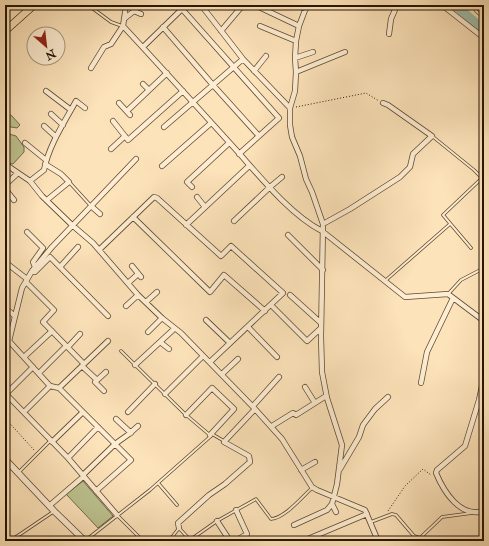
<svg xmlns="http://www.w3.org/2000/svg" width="489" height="546" font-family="'IM FELL Double Pica',serif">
<rect width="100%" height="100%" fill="#fde3ba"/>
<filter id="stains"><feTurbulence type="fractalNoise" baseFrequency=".005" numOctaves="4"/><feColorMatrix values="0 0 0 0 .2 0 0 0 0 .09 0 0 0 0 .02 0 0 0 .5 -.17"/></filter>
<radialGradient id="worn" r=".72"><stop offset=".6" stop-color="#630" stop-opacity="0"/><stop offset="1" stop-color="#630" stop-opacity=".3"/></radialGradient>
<path fill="#bdc491" stroke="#726c49" d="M 7,113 L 12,116 L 20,125 L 17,128 L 5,126 L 5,114 Z
M 9,134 L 16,136 L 24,147 L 24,152 L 13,164 L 9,163 L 5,160 L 5,136 Z
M 83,481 L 113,516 L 98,528 L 66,494 Z"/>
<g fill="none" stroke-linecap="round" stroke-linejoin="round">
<path stroke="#a0beac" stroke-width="9" d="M 455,5 L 484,30"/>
<defs>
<path id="service" d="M 88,5 L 111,22 L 122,26
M 476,5 L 476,11 L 484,18
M 432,136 L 474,170 L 484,180
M 70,183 L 91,206
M 471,248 L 443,215 L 482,178
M 386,280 L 450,224
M 449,293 L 461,280 L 484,268
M 212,434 L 224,441
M 19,472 L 50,441
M 158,483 L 177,505
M 117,515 L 143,541
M 371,522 L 392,514 L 396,515 L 414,536 L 420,538 L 442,517 L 472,513
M 17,536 L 20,541
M 86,540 L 150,490 L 211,436 L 185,414 L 121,351
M 10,541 L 53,512
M 169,541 L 179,528 L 190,540 L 217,521 L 256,499 L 271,519 C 285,518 302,497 312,488"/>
<path id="minor" d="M 125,5 L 125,13 L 123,26 C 162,68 200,110 238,152 C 261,178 291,215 322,231 L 405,297 L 448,294 L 484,321
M 201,5 L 243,59 L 290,108
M 295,5 L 306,9
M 442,5 L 484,38
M 259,7 L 299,26
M 124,19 L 134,11 L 141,14
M 260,26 L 296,41
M 163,27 L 213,85 L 259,136
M 221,31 L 243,5
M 389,34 L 391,19 L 397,5
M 143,47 L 182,9 L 279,118 L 239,154
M 295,58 L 313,52
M 91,68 L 104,47 L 111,44 L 123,26
M 254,71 L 266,56
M 296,72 L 345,52
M 143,84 L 149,90
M 46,91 L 71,110
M 119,103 L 130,115
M 127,111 L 167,73
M 51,114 L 63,125
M 113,121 L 128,140 L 183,91
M 44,126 L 56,137
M 164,127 L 243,59
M 25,143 L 46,160
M 111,149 L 125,136
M 5,164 L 30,181 L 42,196 L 72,225 L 93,243 L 138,295 L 162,318 L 181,333 L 255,409 L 282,439 L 312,487 L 317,490 L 365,510 L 378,541
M 45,164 L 61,174 L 69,182 L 47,200
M 162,166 L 211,123
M 30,181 L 44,170 C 49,145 64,123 76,101 L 85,108
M 5,185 L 18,173
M 192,187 L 187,182 L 229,143
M 270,187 L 282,177
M 5,189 L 14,200
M 197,197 L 205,207
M 91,206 L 100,214
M 133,217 L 210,292 L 224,275 L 265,311
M 234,221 L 270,187
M 323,224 L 350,209 L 400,177 L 410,167 L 413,154 L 432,136 L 388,105 L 383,103
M 186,225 L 249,166
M 27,232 L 43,248 L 33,262 L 35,267
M 288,235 L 323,270
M 99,250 L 154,197 L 157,198 L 221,256 L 231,246 L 283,293 L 210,362
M 5,262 L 27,279
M 132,266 L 141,277
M 60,267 L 78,247
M 32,271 L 35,272 L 50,257 L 108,316
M 26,282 L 54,310 L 43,322 L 84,364
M 128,283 L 138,274
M 290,295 L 321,323
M 146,302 L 157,292
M 271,305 L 307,341 L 321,328
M 126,306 L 138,295
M 5,308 L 15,316
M 206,320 L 230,343
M 248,327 L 277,357
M 148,332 L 162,318
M 9,341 L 50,386 L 59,388 L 131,460 L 96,491
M 160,342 L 169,349
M 68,347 L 80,334
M 5,349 L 9,341 L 22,288 L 32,271 L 52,247 L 136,159
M 24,357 L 52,331
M 135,365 L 174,329
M 82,366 L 97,380
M 39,373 L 66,346
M 222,374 L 238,359
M 484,377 L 479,400 L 465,446 L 437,470 L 436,473 C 444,492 460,518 484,511
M 421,383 L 427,352 L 453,298
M 305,387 L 315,403
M 59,388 L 108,341
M 104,391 L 95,382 L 106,372
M 5,393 L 68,458 L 117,515
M 6,394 L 33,367
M 165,394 L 203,356
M 253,406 L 279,377
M 24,412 L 50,386
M 128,412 L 155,384
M 186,415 L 212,388 L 234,409 L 210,435
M 116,419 L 131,433
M 272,426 L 293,413 L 296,415 L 326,396
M 52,442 L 83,412
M 68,458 L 98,427
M 340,469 L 359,437 L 363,425 L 375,409 L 388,397
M 301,470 L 315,462
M 83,475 L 115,444 L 129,434 L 138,426
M 332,504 L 336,512
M 49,506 L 84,476
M 217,521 L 230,541
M 294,525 L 327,510 L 332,504 L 337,484 L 342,445 L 327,398 L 322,372 L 321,337 L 323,224 L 312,192 L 306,179 L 300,156 L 292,137 L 290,125 L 290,108 L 295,91 L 296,72 L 295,58 L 296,41 L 299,26 L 307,5
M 179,528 L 178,523 L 209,495 L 225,484 L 250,462 L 249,456 L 224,442 L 255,409
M 190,540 L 190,541
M 73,541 L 80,536
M 235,541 L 247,534 L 236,510
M 303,541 L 367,514"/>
<path id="tertiary" d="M 5,459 L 54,511 L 85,541"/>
<path id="primary" d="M 5,31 L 34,5"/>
</defs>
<use href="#service" stroke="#5c482f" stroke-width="3.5"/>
<use href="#minor" stroke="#5c482f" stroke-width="6"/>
<use href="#tertiary" stroke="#5c482f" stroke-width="7"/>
<use href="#primary" stroke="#261501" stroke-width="8"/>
<path stroke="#261501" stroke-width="1" stroke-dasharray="1 2" stroke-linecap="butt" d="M 296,107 L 366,93 L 379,101
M 5,418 L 34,450
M 388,511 L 405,486 L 423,469 L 431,475
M 480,541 L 479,537 L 484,531"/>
<use href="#service" stroke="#feedd2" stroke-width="2"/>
<use href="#minor" stroke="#feedd2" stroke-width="4.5"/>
<use href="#tertiary" stroke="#feedd2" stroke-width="5.5"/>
<use href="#primary" stroke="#fde3ba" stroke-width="7"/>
</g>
<rect width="489" height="546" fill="none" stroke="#fde3ba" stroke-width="20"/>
<rect x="6" y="6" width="477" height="534" fill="none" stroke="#261501" stroke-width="2"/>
<rect x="10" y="10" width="469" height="526" fill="none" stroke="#261501"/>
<g transform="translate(46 46) rotate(152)"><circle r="19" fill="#feedd2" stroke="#a8977e"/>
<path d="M0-3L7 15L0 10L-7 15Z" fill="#8f2418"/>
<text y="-6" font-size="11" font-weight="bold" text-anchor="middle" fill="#261501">N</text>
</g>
<rect width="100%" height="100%" filter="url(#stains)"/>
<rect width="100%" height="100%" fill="url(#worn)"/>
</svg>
